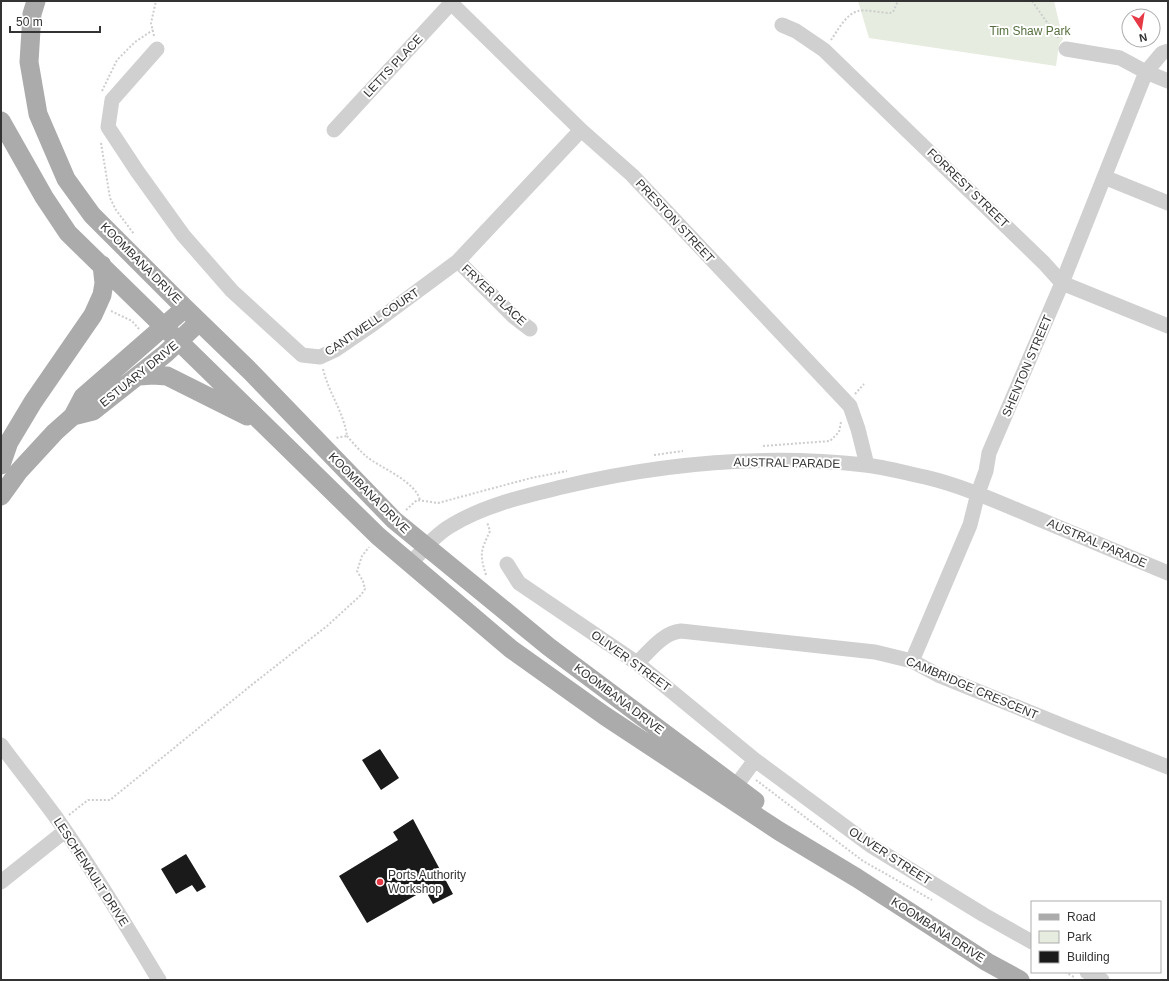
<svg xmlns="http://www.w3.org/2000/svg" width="1169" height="981" font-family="Helvetica,sans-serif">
<rect width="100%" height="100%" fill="#fff"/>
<path fill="#e6ecdf" d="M 858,1 L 1054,1 L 1063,39 L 1059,45 L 1056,66 L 869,38 Z"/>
<path fill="#1a1a1a" d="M 380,749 L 399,778 L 381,790 L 362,760 Z
M 413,819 L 453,894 L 433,904 L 425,890 L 367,923 L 339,876 L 398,840 L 393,832 Z
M 186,854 L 206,887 L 197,892 L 192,885 L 176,894 L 161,869 Z"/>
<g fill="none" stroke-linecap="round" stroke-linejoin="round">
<path stroke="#cdcdcd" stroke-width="2" stroke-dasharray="2 2" stroke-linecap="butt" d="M 1032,1 L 1058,38
M 154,36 L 151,23 L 156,1
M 831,40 C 838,30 846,14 858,11 C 866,9 881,13 890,13 L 893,12 L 898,1
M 102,91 L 117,60 L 135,42 L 153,30
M 101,143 L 110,198 L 116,210 L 134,234
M 111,311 L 132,321 L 139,329
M 323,369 C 329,394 343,410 347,436 L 335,438
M 855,394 L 864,384
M 347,436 C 353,443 360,451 367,457 C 381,468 415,481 420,500
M 763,446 L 830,441 L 839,432 L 841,422
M 654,455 L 683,451
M 406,510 L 417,500 L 438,503 L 531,478 L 567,471
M 486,575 C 479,553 481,551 490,531 L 487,522
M 756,780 L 863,861 L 932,900
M 69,815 L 88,800 L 110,800 L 254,683 L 327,626 L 361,595 L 365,589 L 363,581 L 357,571 L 362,556 L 369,547
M 1065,972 L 1074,977"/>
<path stroke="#d0d0d0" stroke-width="15" d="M 449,1 L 581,130 L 632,175 L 850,406 L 858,429 L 867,465
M 782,25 L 796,31 L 824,50 L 1044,263 L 1062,283 L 1168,326
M 157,49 L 112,100 L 108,127 L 137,171 L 183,235 L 232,291 L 302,355 L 320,357 L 335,350 L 373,324 L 458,261 L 581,130
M 1066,49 L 1120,58 L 1146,72 L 1162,53 L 1168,51
M 334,130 L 453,1
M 1104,177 L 1168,203
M 458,261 L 513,316 L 530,329
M 411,563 C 423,550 436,534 452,525 C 485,505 525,496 562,487 C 662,463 763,454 865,465 C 885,467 905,473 925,477 C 963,486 998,502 1034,517 C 1079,536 1123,554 1168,573
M 507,564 L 519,583 L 637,663 L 755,760 L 870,845 L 984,915 L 1032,942
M 912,661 L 970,525 L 978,493 L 986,471 L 989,453 L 1062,283 L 1146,72 L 1168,81
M 637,663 C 650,651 662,633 681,631 L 875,652 L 912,661 L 938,675 L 1066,727 L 1168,767
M 1,745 C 20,771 41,796 60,823 C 95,873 127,927 159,980
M 729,795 L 755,760
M 1,882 L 65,831
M 1087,972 L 1102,980"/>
<path stroke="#ababab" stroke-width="19" d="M 36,1 L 32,14 L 29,62 L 38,114 L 66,179 L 92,215 L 185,308 L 251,372 L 394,520 L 549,647 L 755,801
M 1,121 L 44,197 L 68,233 L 378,536 L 511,649 L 605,716 L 779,831 L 857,878 L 987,962 L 1020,980
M 139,376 L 153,375 L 167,376 L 247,416
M 73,416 L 93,411 L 165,354 L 199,322
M 1,465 L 9,442 L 33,402 L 93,315 L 102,295 L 104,283 L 102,265
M 1,496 L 19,471 L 55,432 L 73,416 L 83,397 L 185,308"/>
</g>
<circle fill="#e63946" stroke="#fff" stroke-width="1.5" cx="380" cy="882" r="4"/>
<g text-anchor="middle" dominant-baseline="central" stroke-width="4" stroke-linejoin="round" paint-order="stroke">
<g font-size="12" fill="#56703f" stroke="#fff">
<text x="1030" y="31">Tim Shaw Park</text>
</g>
<g font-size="12" fill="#333" stroke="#fff">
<text transform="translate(393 66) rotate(-47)">LETTS PLACE</text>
<text transform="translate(968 188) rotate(44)">FORREST STREET</text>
<text transform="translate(675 221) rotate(47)">PRESTON STREET</text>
<text transform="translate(141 263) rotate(45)">KOOMBANA DRIVE</text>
<text transform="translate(494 295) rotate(43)">FRYER PLACE</text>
<text transform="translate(372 322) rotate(-34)">CANTWELL COURT</text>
<text transform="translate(1027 366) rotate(-67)">SHENTON STREET</text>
<text transform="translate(139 374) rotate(-39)">ESTUARY DRIVE</text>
<text transform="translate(787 463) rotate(1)">AUSTRAL PARADE</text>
<text transform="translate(369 493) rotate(45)">KOOMBANA DRIVE</text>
<text transform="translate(1097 543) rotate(23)">AUSTRAL PARADE</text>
<text transform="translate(631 661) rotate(36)">OLIVER STREET</text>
<text transform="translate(972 688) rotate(23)">CAMBRIDGE CRESCENT</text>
<text transform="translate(619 699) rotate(37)">KOOMBANA DRIVE</text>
<text transform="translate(890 856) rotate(33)">OLIVER STREET</text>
<text transform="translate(91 872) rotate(57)">LESCHENAULT DRIVE</text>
<text transform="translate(938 930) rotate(33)">KOOMBANA DRIVE</text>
</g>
<g font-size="12" fill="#333" stroke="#fff" text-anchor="start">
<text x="388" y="875">Ports Authority<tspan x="388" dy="14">Workshop</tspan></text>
</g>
</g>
<rect width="1169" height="981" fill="none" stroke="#333333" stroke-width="4"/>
<rect x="1031" y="901" width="130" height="72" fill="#ffffff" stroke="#adadad"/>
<rect x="1039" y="914" width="20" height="6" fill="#ababab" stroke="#adadad"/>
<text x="1067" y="921" font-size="12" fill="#333333">Road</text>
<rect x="1039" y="931" width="20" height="12" fill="#e6ecdf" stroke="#adadad"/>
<text x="1067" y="941" font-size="12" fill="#333333">Park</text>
<rect x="1039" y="951" width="20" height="12" fill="#1a1a1a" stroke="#adadad"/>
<text x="1067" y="961" font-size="12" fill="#333333">Building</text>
<g transform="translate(1141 28) rotate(168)"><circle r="19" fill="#ffffff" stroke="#adadad"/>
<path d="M0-3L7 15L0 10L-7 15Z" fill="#e63946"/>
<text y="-6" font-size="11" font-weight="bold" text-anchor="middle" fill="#333333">N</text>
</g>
<path d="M10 26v6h90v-6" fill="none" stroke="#333333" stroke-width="2"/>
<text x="16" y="26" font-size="12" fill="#333333" stroke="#ffffff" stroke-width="3" paint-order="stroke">50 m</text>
</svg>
